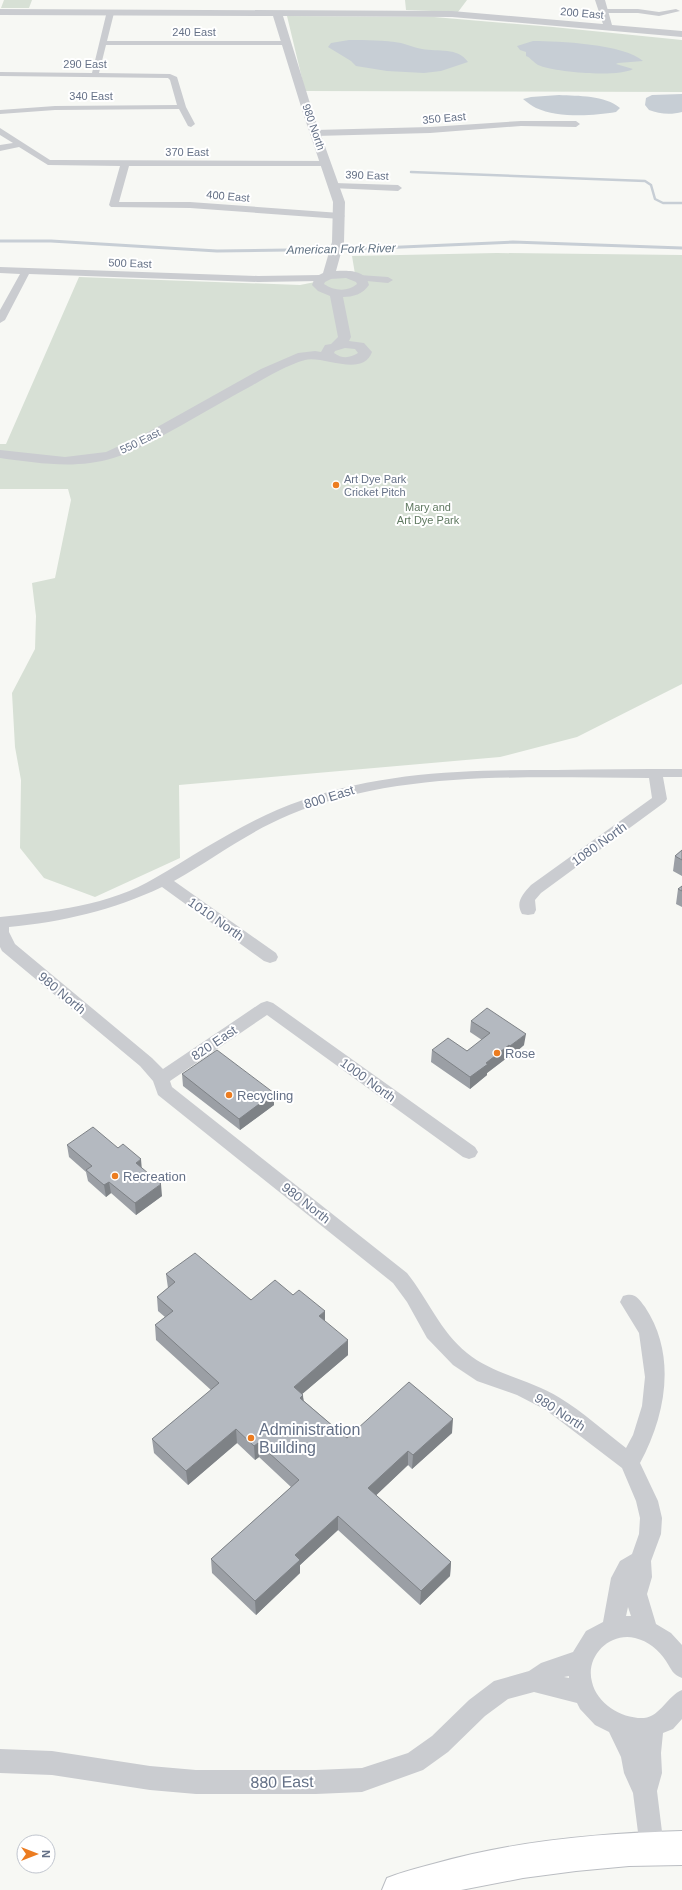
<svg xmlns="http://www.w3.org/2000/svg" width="682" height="1890" font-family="Helvetica,sans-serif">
<rect width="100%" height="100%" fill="#f7f8f4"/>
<path fill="#d7e0d5" d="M 4,0 L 32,0 L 29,8 L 1,8 Z
M 405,0 L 467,0 L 458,12 L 406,10 Z
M 287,16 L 434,17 L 553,27 L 682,40 L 682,92 L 305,91 Z
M 497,253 L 682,255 L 682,684 L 577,737 L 500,757 L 179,785 L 180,858 L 95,897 L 44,878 L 20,848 L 21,780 L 15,747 L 12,693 L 35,649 L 36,616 L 32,583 L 55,578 L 71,500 L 68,489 L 0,489 L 0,444 L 6,444 L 79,277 L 300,285 L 355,274 L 352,256 Z"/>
<path fill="#c7ced5" d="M 349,40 C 366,40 384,40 401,43 C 409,45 416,48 422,49 C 438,52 458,47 468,62 L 441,71 L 424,73 L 387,71 L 356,66 L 351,61 L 328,47 L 331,43 Z
M 533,41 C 558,41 624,44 643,61 L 618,63 L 616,64 L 633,69 C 617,78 554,72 538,65 C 533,62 531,58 526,56 L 526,52 L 520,50 L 517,46 Z
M 682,94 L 682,112 C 671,115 659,114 649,110 L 645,105 L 646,98 L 652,95 Z
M 559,95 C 578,96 605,95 620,108 L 616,112 C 593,116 558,118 536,108 C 532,106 527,102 523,99 L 531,97 Z"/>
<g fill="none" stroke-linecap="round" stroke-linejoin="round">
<path stroke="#c7ced5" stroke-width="2.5" d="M 411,172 L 645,181 L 651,185 L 655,199 L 663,203 L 682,203"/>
<path stroke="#c7ced5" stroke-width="3" d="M 0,241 L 51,241 L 217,251 L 357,249 L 513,242 L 682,248"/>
<defs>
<path id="primary" d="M 682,1831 L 682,1865 L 629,1866 L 576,1871 L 523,1878 L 461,1890 L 382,1890 L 387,1878 C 402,1872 418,1868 433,1864 C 513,1841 599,1833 682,1831 Z"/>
</defs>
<use href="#primary" stroke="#babdc2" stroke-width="2"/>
<path fill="#caccd0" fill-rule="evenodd" d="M 601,9 L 638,9 L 659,12 L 676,9 L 680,11 L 659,16 L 638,13 L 601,13 Z
M 107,11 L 114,13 L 107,41 L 286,41 L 290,43 L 286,45 L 106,45 L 99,73 L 170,74 L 177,77 L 186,107 L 195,124 L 191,127 L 188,126 L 179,109 L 55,110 L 0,114 L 0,110 L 55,106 L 177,105 L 170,80 L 168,78 L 0,76 L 0,72 L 92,73 Z
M 521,121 L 576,121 L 580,124 L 576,127 L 521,126 L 430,133 L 315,136 L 311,133 L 315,130 L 430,127 Z
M 0,128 L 50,160 L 58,160 L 329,161 L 329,165 L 326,166 L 129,166 L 119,202 L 190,202 L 340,213 L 345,216 L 340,219 L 190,208 L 111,207 L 109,205 L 120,166 L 48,165 L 19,147 L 0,151 L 0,145 L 13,143 L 0,135 Z
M 334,183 L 398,185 L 402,188 L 398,191 L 331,188 L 331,184 Z
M 0,267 L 258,276 L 321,275 L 326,278 L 321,281 L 258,282 L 29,274 L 5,320 L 0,323 L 0,310 L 20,274 L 0,273 Z
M 359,275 L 388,277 L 393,280 L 388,283 L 356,280 L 354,278 L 356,276 Z
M 682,769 L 682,777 L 663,777 L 667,799 L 665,802 L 541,893 L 535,900 L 536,910 L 534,914 L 528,915 L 522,914 C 515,902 523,894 531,885 L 652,798 L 649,778 C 529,778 402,769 289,815 C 248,832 213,859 174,881 L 276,953 L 278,957 L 276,961 L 270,963 L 264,961 L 162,887 C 114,910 62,922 9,927 L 9,932 L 15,944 L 152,1058 L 163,1069 L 261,1003 L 267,1001 L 273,1003 L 475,1147 L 478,1152 L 475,1157 L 469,1159 L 463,1157 L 267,1015 L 170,1081 L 172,1087 L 407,1273 C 428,1299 440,1331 467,1353 C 494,1375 530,1379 560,1398 C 583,1412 604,1431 626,1448 L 633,1435 L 642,1406 L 645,1377 L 639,1333 L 620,1302 L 623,1296 C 635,1292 638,1298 645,1307 C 677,1355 666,1415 640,1463 L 658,1501 L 662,1518 L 661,1534 L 651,1561 L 652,1577 L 647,1594 L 656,1624 L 671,1633 L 682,1645 L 682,1678 C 672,1674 672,1670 666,1661 C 659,1650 648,1641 635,1638 C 609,1632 585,1657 592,1682 C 597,1704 622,1719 644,1718 C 661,1716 667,1696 682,1690 L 682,1719 L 673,1729 L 663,1733 L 661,1753 L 662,1773 L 657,1791 L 664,1848 L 661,1857 L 652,1860 L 643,1857 L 640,1848 L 633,1793 L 624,1773 L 621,1757 L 609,1732 L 595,1725 L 580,1709 L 577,1703 L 534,1692 L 508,1699 L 485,1716 L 448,1752 L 423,1770 L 362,1792 L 316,1794 L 196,1794 L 150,1790 L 52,1775 L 0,1773 L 0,1749 L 52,1751 L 150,1766 L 196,1770 L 316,1770 L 362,1768 L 408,1753 L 432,1736 L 469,1700 L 494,1681 L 529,1671 L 541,1663 L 573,1652 L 586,1631 L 603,1622 L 611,1578 L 620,1561 L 632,1554 L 639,1534 L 640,1518 L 636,1501 L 622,1468 L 546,1410 L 517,1395 L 477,1381 L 453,1365 L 427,1338 L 407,1302 L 393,1283 L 158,1095 L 153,1081 L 140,1066 L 2,951 L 0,947 L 0,917 C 50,912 111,905 155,878 C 203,850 249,818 303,800 C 385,771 471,770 557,770 C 599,769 640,769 682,769 ZM 628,1607 L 631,1616 L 626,1616 ZM 569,1676 L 569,1678 L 564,1677 Z"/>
<path fill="#caccd0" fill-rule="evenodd" d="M 595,0 L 605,0 L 612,25 L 682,31 L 682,37 L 452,17 L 283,16 L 313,113 L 345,202 L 344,242 L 336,271 C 349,270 366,270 369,285 C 363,294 353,297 343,297 L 351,337 L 349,341 L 364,343 L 372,352 C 363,378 322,355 305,360 C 287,365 269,376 253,385 C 229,398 206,411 182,425 C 153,441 123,459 90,463 C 60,467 30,462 0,458 L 0,450 L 65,457 L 106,452 L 143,435 L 261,369 L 298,353 L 315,351 L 321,352 L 325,345 L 331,344 L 338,337 L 330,296 L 318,291 L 312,285 L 315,277 L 323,273 L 332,242 L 333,202 L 303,113 L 273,16 L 0,15 L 0,9 L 452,11 L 603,24 ZM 346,278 L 356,282 L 357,284 C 348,292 334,291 324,284 L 325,282 L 331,279 ZM 345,348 L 355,349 L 358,353 C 350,358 342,359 334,353 L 335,351 Z"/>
<use href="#primary" fill="#fff" fill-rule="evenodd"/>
</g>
<path fill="#9b9fa5" d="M 682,850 L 682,876 L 673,871 L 675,856 Z
M 682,886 L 682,907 L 676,904 L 678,889 Z
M 471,1021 L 524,1045 L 509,1058 L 508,1057 L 487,1073 L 487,1075 L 470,1089 L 431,1062 L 432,1050 L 467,1051 L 482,1040 L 470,1032 Z
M 182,1074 L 274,1093 L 274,1105 L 240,1130 L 183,1086 Z
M 67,1145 L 142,1168 L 162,1196 L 136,1215 L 111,1193 L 106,1197 L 88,1181 L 86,1172 L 69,1157 Z
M 166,1274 L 325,1321 L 348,1355 L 302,1394 L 304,1401 L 347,1438 L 452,1433 L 412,1469 L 408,1465 L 376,1495 L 451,1562 L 450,1576 L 420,1605 L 338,1530 L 300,1565 L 300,1573 L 256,1615 L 212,1573 L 211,1559 L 291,1487 L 259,1457 L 255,1460 L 237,1443 L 188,1485 L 154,1453 L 152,1439 L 211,1390 L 156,1340 L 155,1325 L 165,1317 L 158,1311 L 157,1297 L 168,1288 Z"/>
<path fill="#7e8286" d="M 526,1034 L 524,1045 L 509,1058 L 510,1046 Z
M 509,1045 L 508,1057 L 487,1073 L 487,1075 L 470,1089 L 470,1077 L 486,1063 Z
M 274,1093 L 274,1105 L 240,1130 L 239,1119 Z
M 141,1159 L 142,1171 L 136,1163 Z
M 109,1182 L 111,1193 L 106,1197 L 104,1185 Z
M 161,1184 L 162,1196 L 136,1215 L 135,1203 Z
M 325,1311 L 325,1326 L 319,1316 Z
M 348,1340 L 348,1355 L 294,1401 L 294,1387 Z
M 303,1395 L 304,1410 L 300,1398 Z
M 453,1419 L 452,1433 L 412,1469 L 413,1455 Z
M 236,1429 L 237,1443 L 188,1485 L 186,1471 Z
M 258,1443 L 259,1457 L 255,1460 L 254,1446 Z
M 408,1451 L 408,1465 L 368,1503 L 368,1488 Z
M 338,1516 L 338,1530 L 300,1565 L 300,1573 L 256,1615 L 255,1601 L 295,1555 Z
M 451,1562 L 450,1576 L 420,1605 L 421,1591 Z"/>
<path fill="#b4b9c0" stroke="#7e8286" d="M 682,850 L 682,860 L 675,856 Z
M 682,886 L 682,891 L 678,889 Z
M 487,1008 L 526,1034 L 510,1046 L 509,1045 L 486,1063 L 488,1064 L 470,1077 L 432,1050 L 448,1038 L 467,1051 L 490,1033 L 471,1021 Z
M 217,1050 L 274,1093 L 239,1119 L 182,1074 Z
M 93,1127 L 118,1148 L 123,1144 L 141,1159 L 136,1163 L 161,1184 L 135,1203 L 109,1182 L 104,1185 L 86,1170 L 92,1166 L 67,1145 Z
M 195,1253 L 251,1300 L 275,1280 L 293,1295 L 299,1290 L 325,1311 L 319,1316 L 348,1340 L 294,1387 L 303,1395 L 300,1398 L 347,1438 L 409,1382 L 453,1419 L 413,1455 L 408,1451 L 368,1488 L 451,1562 L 421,1591 L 338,1516 L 295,1555 L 300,1560 L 255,1601 L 211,1559 L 299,1480 L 258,1443 L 254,1446 L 236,1429 L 186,1471 L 152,1439 L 219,1383 L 155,1325 L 173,1311 L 157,1297 L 175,1282 L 166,1274 Z"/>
<g fill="#ec7c20" stroke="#fff" stroke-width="1.5">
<circle cx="336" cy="485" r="4"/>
<circle cx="497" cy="1053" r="4"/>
<circle cx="229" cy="1095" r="4"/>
<circle cx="115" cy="1176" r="4"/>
<circle cx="251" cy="1438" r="4"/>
</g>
<g text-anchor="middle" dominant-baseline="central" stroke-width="4" stroke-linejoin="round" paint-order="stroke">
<g font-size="11" fill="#657187" stroke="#fff">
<text transform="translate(582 13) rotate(5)">200 East</text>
<text x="194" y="32">240 East</text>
<text x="85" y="64">290 East</text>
<text x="91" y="96">340 East</text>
<text transform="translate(444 118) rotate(-5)">350 East</text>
<text transform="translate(314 127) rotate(71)">980 North</text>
<text x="187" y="152">370 East</text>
<text transform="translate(367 175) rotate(2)">390 East</text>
<text transform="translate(228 196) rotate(5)">400 East</text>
<text transform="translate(130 263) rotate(2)">500 East</text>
<text transform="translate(140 441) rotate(-26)">550 East</text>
</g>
<g font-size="11" fill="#657187" stroke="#fff" text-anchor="start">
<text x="344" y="479">Art Dye Park<tspan x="344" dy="13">Cricket Pitch</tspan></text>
</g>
<g font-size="11" fill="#607961" stroke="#fff">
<text x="428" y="507">Mary and<tspan x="428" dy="13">Art Dye Park</tspan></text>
</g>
<g font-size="12" font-style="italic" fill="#617383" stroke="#fff">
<text transform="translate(341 249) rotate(-1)">American Fork River</text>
</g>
<g font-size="13" fill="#657187" stroke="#fff">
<text transform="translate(329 797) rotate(-17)">800 East</text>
<text transform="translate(599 844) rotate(-36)">1080 North</text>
<text transform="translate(216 919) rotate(35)">1010 North</text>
<text transform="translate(62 993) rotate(40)">980 North</text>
<text transform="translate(214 1043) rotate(-34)">820 East</text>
<text transform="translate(368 1080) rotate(36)">1000 North</text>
<text transform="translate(306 1203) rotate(38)">980 North</text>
<text transform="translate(560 1412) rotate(33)">980 North</text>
</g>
<g font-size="13" fill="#657187" stroke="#fff" text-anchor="start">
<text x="505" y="1053">Rose</text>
<text x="237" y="1095">Recycling</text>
<text x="123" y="1176">Recreation</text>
</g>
<g font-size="16" fill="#657187" stroke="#fff" text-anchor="start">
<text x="259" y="1429">Administration<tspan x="259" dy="18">Building</tspan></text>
</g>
<g font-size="16" fill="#657187" stroke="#fff">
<text transform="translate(282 1782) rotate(-1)">880 East</text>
</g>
</g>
<g transform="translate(36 1854) rotate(90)"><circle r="19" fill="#ffffff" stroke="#c1c6cf"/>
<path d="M0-3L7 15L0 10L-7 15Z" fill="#ec7c20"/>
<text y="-6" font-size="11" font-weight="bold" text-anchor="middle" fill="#657187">N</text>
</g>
</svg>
